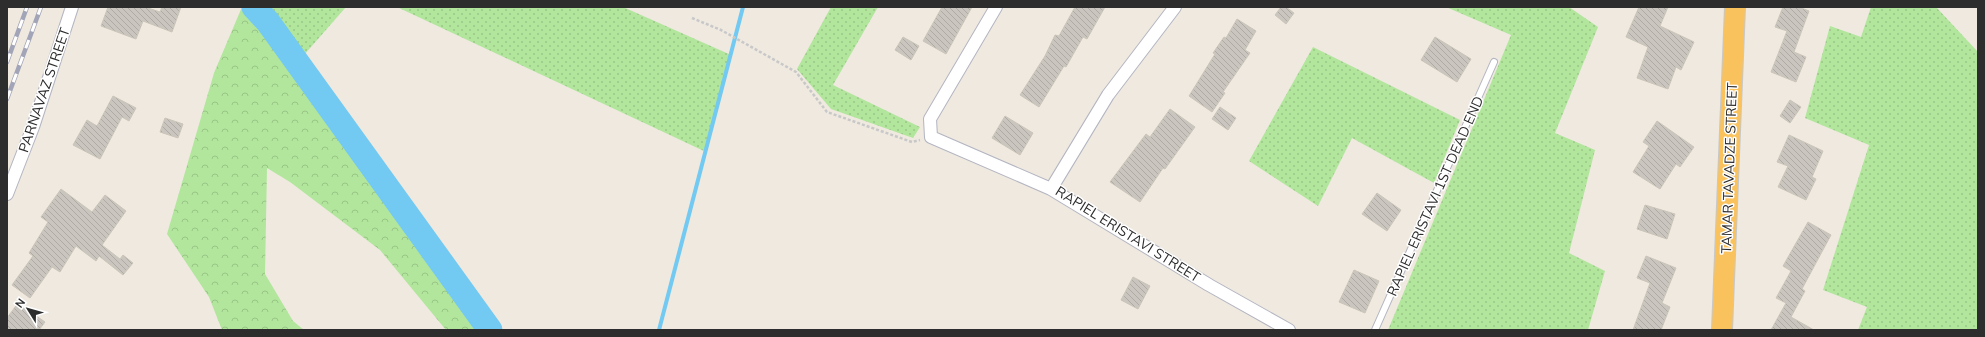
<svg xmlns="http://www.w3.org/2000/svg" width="1985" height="337" font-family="Mulish,sans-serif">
<defs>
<pattern id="grass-dots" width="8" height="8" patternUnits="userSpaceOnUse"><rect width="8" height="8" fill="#b1e69c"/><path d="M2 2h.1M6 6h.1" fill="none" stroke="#99c687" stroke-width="1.8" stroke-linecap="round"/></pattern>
<pattern id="forest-crowns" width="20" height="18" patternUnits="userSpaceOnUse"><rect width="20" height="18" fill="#b1e69c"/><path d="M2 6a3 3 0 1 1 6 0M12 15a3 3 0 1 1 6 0" fill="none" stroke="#99c687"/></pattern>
<pattern id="building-back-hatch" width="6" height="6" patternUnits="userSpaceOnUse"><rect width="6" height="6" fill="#cac6bf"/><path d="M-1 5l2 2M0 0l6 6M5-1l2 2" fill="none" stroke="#aeaaa4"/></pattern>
</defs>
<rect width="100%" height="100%" fill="#efe9e0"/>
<path fill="url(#grass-dots)" d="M 254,7 L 346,7 L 297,63 Z
M 397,7 L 623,7 L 731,55 L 706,152 Z
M 831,7 L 878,7 L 833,85 L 920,127 L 913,138 L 831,109 L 797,69 Z
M 1446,7 L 1569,7 L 1598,27 L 1555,133 L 1595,150 L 1569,253 L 1605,271 L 1588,330 L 1388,330 L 1511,35 Z
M 1871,7 L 1936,7 L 1978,52 L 1978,330 L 1858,330 L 1867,307 L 1823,290 L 1869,145 L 1805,118 L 1830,26 L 1861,37 Z
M 1313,47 L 1460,120 L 1434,183 L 1352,138 L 1318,206 L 1249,161 Z"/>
<path fill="url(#forest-crowns)" d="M 242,7 L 254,7 L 258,9 L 490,330 L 446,330 L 380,250 L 290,182 L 267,168 L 265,274 L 293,321 L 304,330 L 222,330 L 209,297 L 167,234 L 214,73 Z"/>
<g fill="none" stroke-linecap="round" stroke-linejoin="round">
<path stroke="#72c9f2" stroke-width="4" d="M 659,330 L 743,7"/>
<path stroke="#72c9f2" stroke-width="25" d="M 254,7 L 268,22 L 490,330"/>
</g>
<path fill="url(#building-back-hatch)" stroke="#cbc5b9" d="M 108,7 L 145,7 L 160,12 L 162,7 L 181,7 L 172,32 L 143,21 L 136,39 L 101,26 Z
M 942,7 L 972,7 L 946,54 L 923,41 Z
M 1075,7 L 1105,7 L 1087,39 L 1083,37 L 1066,67 L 1064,66 L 1039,107 L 1020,95 L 1045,56 L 1055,35 L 1059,36 Z
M 1281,7 L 1286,7 L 1294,13 L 1286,24 L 1275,15 Z
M 1639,7 L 1668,7 L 1660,26 L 1694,42 L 1681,70 L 1676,67 L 1668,89 L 1637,78 L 1648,47 L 1626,37 Z
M 1783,7 L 1799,7 L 1809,11 L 1794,52 L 1806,57 L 1796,82 L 1771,72 L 1787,31 L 1775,27 Z
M 1237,19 L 1256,31 L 1245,50 L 1250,53 L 1223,92 L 1225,93 L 1212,112 L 1189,96 L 1215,54 L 1213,53 L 1224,37 L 1226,38 Z
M 903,37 L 919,46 L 911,60 L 895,50 Z
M 1435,37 L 1471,59 L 1457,82 L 1421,60 Z
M 113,96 L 136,108 L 129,121 L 122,117 L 100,159 L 73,145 L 87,120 L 97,126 Z
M 1790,100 L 1801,107 L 1790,123 L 1780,116 Z
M 1220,107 L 1236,118 L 1228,130 L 1212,119 Z
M 1170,109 L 1195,127 L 1165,169 L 1163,168 L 1140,202 L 1110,182 L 1146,134 L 1150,137 Z
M 1005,116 L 1033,133 L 1020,155 L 992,138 Z
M 165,118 L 183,124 L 178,138 L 160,132 Z
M 1657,121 L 1694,147 L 1680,167 L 1676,164 L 1660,189 L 1633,172 L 1649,146 L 1643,142 Z
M 1789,135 L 1823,151 L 1812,177 L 1816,179 L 1806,200 L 1778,187 L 1788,166 L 1777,162 Z
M 61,189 L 92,212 L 105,195 L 126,211 L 102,245 L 120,259 L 123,255 L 133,263 L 123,275 L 99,256 L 96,261 L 76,246 L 60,272 L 52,267 L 30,298 L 12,285 L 33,256 L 29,253 L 48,222 L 41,217 Z
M 1377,193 L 1401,210 L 1387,231 L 1362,214 Z
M 1645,205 L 1675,214 L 1667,239 L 1637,229 Z
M 1808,222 L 1831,235 L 1802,289 L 1805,291 L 1791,317 L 1814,330 L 1771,330 L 1786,303 L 1776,298 L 1791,271 L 1783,266 Z
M 1646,256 L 1676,268 L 1662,303 L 1670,307 L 1661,330 L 1633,330 L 1650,283 L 1637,278 Z
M 1354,270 L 1379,281 L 1365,313 L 1339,302 Z
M 1133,277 L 1150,286 L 1138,309 L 1121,300 Z
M 18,303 L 45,322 L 39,330 L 7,330 L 7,318 Z"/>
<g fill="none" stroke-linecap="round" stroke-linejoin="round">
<defs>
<path id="service" d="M 1375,330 L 1494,62"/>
<path id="minor" d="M 996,7 L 930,119 L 931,137 L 1051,189 L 1209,285 L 1289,330
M 1051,189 L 1108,95 L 1175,7
M 7,194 L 33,127 L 72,7"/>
<path id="trunk" d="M 1722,330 L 1735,7"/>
</defs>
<use href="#service" stroke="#b3b5c1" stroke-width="8"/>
<use href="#minor" stroke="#b3b5c1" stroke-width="14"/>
<use href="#trunk" stroke="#c8c8c8" stroke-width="22"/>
<path stroke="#c8c8c8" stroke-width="2.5" stroke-dasharray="3 2" stroke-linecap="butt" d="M 692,18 L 721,30 L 796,72 L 827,112 L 912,142 L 920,140"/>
<use href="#service" stroke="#fff" stroke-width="6"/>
<use href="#minor" stroke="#fff" stroke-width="12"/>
<use href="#trunk" stroke="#fac25c" stroke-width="20"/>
<defs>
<path id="rail" d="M 7,62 L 27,7
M 7,99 L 41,7"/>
</defs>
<use href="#rail" stroke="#a2a4b8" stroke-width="4.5"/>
<use href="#rail" stroke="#fff" stroke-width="3" stroke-dasharray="9" stroke-linecap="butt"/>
</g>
<g text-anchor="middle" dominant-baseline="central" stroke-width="3" stroke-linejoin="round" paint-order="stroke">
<g font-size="14" fill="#2d2d2d" stroke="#fff">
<text transform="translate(44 90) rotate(-71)">PARNAVAZ STREET</text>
<text transform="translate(1729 168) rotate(-88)">TAMAR TAVADZE STREET</text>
<text transform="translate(1435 196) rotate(-66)">RAPIEL ERISTAVI 1ST DEAD END</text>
<text transform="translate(1128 234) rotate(32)">RAPIEL ERISTAVI STREET</text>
</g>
</g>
<rect width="1985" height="337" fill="none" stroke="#2d2d2d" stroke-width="16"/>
<g transform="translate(28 309) rotate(307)" stroke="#ffffff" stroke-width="3" paint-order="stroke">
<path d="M0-3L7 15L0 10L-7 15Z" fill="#2d2d2d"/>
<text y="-6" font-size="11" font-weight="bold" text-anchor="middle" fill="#2d2d2d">N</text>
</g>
</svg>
